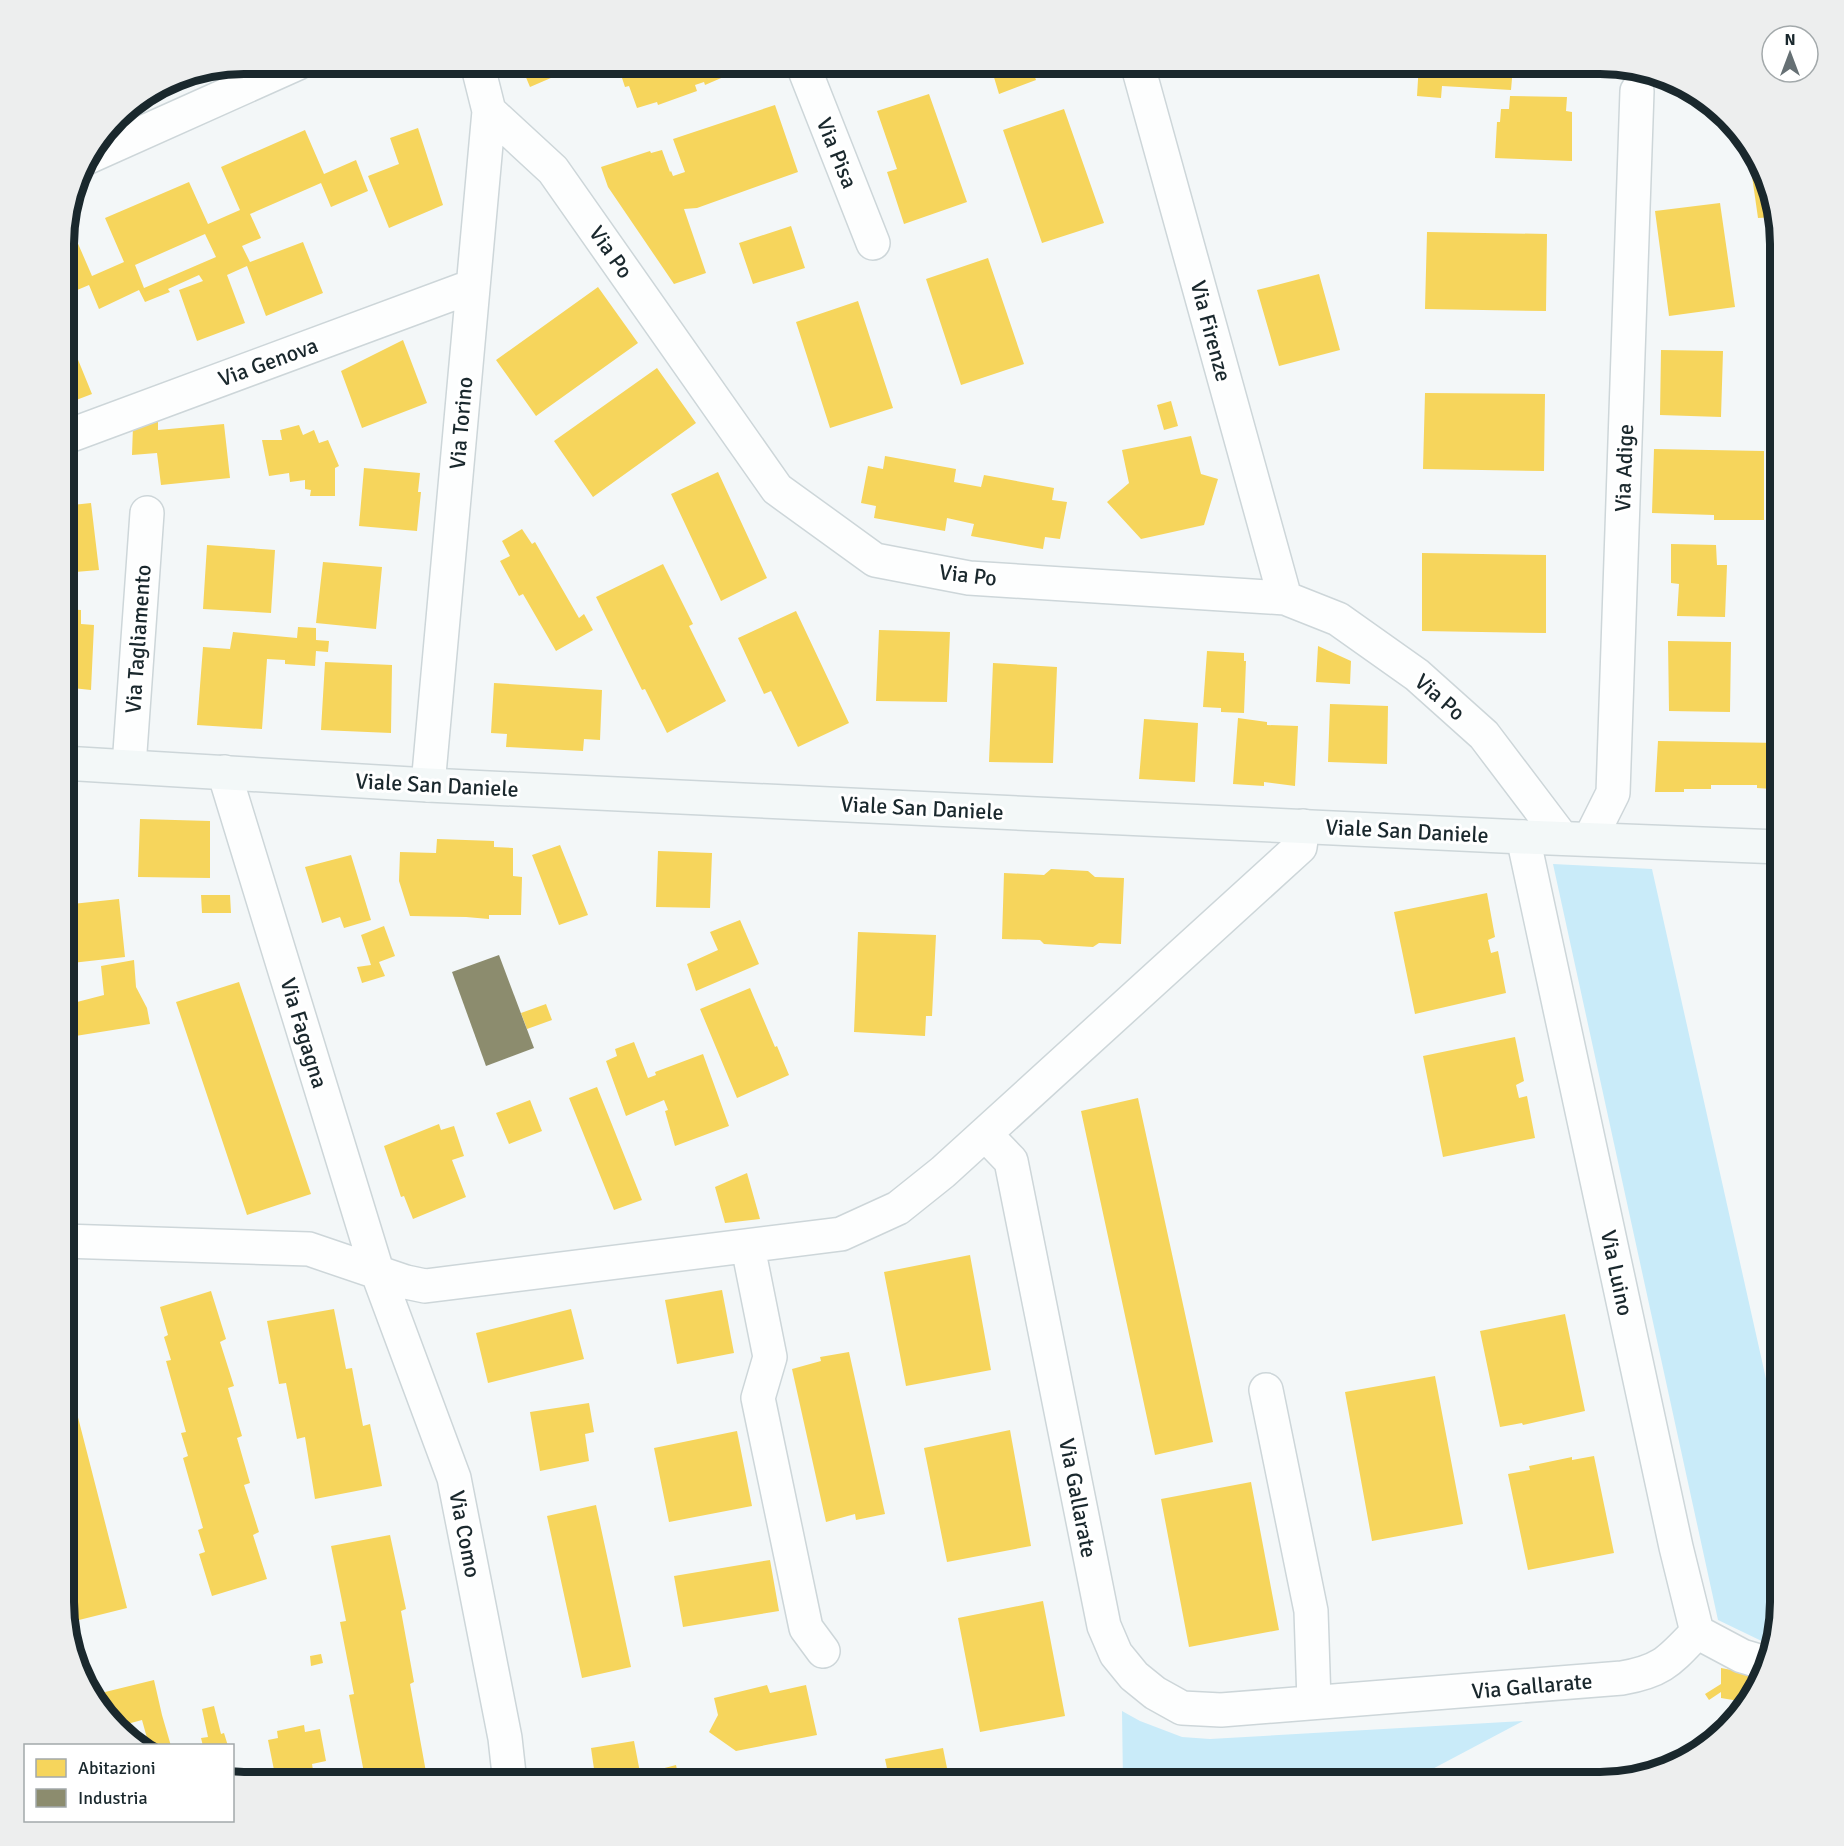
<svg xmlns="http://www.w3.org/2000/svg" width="1844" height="1846" font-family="Signika,sans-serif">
<rect width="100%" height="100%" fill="#f3f7f8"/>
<path fill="#c9ebf9" d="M 1553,864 L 1652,869 L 1781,1446 L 1781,1603 L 1772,1646 L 1718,1620 Z
M 1122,1711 L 1140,1721 L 1182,1737 L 1210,1739 L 1523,1721 L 1406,1783 L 1123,1783 Z"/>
<path fill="#f6d55c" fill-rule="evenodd" d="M 520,63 L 572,63 L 574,68 L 530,87 Z
M 617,63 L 756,63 L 705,85 L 704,82 L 695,85 L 697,91 L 658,105 L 657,102 L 637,108 L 629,86 L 625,87 Z
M 845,63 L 870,63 L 871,64 L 848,71 Z
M 984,63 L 1041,63 L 1031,67 L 1036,80 L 999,94 L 993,74 L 997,72 L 995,66 L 986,67 Z
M 1419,63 L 1508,63 L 1507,66 L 1513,67 L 1511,90 L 1442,86 L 1441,98 L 1417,96 Z
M 929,94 L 967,202 L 904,224 L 887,172 L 897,169 L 877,111 Z
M 1510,96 L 1567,97 L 1566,111 L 1572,112 L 1572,161 L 1495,158 L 1497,122 L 1500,122 L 1501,109 L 1509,109 Z
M 775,105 L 798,172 L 697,208 L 684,209 L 706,273 L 674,284 L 608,187 L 601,167 L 650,151 L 651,153 L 662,150 L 670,172 L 671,171 L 673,176 L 685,172 L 673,139 Z
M 1064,109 L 1104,223 L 1042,243 L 1003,130 Z
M 418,128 L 443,205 L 389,228 L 368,176 L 399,164 L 390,138 Z
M 305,130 L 324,174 L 356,160 L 368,191 L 331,207 L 321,183 L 250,214 L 261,238 L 242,246 L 250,262 L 303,242 L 323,293 L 266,316 L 247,266 L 227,275 L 245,323 L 197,341 L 179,290 L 203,281 L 199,275 L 168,289 L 170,292 L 145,302 L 139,290 L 99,309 L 89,285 L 63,296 L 63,236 L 73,232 L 92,276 L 124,262 L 105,218 L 189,182 L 208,224 L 240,210 L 221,167 ZM 205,234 L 216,257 L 144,288 L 135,265 Z
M 1759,161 L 1767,175 L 1776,217 L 1758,218 L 1750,162 Z
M 1720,203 L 1735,307 L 1669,316 L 1655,211 Z
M 791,226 L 805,268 L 753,284 L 739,243 Z
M 1427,232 L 1547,234 L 1546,311 L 1425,309 Z
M 988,258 L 1024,364 L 961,385 L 926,279 Z
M 1319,274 L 1340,350 L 1279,366 L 1257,290 Z
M 598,287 L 638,343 L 536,416 L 496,360 Z
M 858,301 L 893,408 L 830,428 L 796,322 Z
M 70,340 L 92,394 L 63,405 L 63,343 Z
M 403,340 L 427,403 L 362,428 L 341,371 Z
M 1661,350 L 1723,351 L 1721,417 L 1660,415 Z
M 657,368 L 696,423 L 593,497 L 554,441 Z
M 1425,393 L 1545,394 L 1544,471 L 1423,469 Z
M 1171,401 L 1178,426 L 1164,430 L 1157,405 Z
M 158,417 L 158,430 L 224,424 L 230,478 L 161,485 L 157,453 L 132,455 L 133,426 Z
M 299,425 L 303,435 L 314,430 L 319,443 L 328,440 L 339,466 L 335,468 L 335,496 L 310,496 L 311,490 L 305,489 L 305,480 L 290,482 L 289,473 L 269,476 L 262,440 L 282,440 L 280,430 Z
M 1191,436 L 1201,474 L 1218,479 L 1204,525 L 1141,539 L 1107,502 L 1129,483 L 1122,450 Z
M 1654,449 L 1764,451 L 1764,520 L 1714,520 L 1714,515 L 1652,513 Z
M 885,456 L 956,469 L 954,482 L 981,487 L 984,475 L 1054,488 L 1052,500 L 1067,502 L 1060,539 L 1045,537 L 1043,549 L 971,536 L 974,524 L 947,518 L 945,531 L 874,518 L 876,506 L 861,503 L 868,466 L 883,469 Z
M 364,468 L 420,473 L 418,492 L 421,492 L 417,531 L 359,526 Z
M 718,472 L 767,578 L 721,601 L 671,494 Z
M 91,503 L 99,570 L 63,573 L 63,506 Z
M 522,529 L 532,544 L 535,542 L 579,618 L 584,614 L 593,630 L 556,651 L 523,594 L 519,596 L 500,561 L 510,556 L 502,541 Z
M 1671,544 L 1716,545 L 1717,565 L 1727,565 L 1725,617 L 1677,616 L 1679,584 L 1671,583 Z
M 207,545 L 275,550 L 271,613 L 203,609 Z
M 1422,553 L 1546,555 L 1546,633 L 1422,631 Z
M 323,562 L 382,567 L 376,629 L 316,623 Z
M 663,564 L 693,624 L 689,626 L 726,701 L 667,733 L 645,689 L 642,690 L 596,597 Z
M 63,609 L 81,610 L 81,624 L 94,625 L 91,690 L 63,687 Z
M 796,611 L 849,723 L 798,747 L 771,691 L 764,694 L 738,638 Z
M 298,627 L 316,628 L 316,640 L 329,641 L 328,652 L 316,651 L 315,666 L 285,664 L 285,660 L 267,659 L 262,729 L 197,725 L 203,647 L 230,649 L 233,632 L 297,638 Z
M 879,630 L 950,632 L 947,702 L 876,701 Z
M 1668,641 L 1731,642 L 1730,712 L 1669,711 Z
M 1318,646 L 1351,661 L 1350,684 L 1316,682 Z
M 1207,651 L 1244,653 L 1244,661 L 1246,661 L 1244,713 L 1221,712 L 1221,708 L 1203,707 Z
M 325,662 L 392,665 L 391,733 L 321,730 Z
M 993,663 L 1057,667 L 1053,763 L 989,762 Z
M 494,683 L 602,690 L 600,740 L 584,739 L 583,751 L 506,747 L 507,734 L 491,733 Z
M 1330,704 L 1388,706 L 1387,764 L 1328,762 Z
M 1238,718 L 1267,722 L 1267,725 L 1298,726 L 1295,786 L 1264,782 L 1264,786 L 1233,784 Z
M 1144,719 L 1198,723 L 1195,782 L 1139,779 Z
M 1658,741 L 1781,743 L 1781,796 L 1772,796 L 1772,789 L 1757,788 L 1757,785 L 1711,785 L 1711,789 L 1684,789 L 1684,792 L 1655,792 Z
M 140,819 L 210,821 L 210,878 L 138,877 Z
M 437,839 L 494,841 L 494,847 L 513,848 L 513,876 L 522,877 L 521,915 L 489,915 L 489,919 L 466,917 L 410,916 L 399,881 L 400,852 L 436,853 Z
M 560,845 L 588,915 L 559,925 L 532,855 Z
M 658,851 L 712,853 L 710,908 L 656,907 Z
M 351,855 L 371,920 L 344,928 L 340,917 L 322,923 L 305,867 Z
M 1051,869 L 1088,871 L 1095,877 L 1124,878 L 1121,944 L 1099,943 L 1093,947 L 1044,944 L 1040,940 L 1002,939 L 1004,873 L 1044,875 Z
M 1487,893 L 1495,937 L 1488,940 L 1491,953 L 1498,951 L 1506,993 L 1415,1014 L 1394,912 Z
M 201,895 L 230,895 L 231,913 L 202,913 Z
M 119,899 L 125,957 L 63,964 L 63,905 Z
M 740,920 L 759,964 L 696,991 L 687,964 L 718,950 L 710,932 Z
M 384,926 L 395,956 L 379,962 L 385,976 L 362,983 L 357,967 L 371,965 L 361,935 Z
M 858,932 L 936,935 L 932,1016 L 926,1016 L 925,1036 L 854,1032 Z
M 134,960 L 136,987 L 147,1008 L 150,1024 L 63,1038 L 63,1003 L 77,1002 L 104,995 L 101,966 Z
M 239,982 L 311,1194 L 247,1215 L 176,1002 Z
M 750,988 L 775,1047 L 777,1046 L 789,1075 L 737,1098 L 700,1009 Z
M 546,1004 L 552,1020 L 527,1029 L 521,1013 Z
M 1515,1037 L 1524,1081 L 1516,1085 L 1519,1098 L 1527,1096 L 1535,1138 L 1443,1157 L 1423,1056 Z
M 634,1042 L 648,1078 L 656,1075 L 655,1072 L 703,1054 L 729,1126 L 675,1146 L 665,1111 L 668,1110 L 664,1100 L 626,1116 L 606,1061 L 617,1056 L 615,1049 Z
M 597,1087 L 642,1200 L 614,1210 L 569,1098 Z
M 1138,1098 L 1213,1442 L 1155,1455 L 1081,1111 Z
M 530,1100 L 542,1131 L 509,1144 L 496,1113 Z
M 63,1101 L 69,1101 L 69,1105 L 75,1105 L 76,1142 L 63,1142 Z
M 439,1124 L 441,1130 L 454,1126 L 464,1156 L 452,1160 L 466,1197 L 413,1219 L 404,1196 L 401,1197 L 384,1146 Z
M 747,1173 L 760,1219 L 725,1223 L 715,1187 Z
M 75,1184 L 76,1217 L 63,1217 L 63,1185 Z
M 970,1255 L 991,1370 L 906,1386 L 884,1272 Z
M 722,1290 L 734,1353 L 677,1364 L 665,1300 Z
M 211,1291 L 226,1339 L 220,1342 L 234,1386 L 228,1388 L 242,1436 L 237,1438 L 250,1483 L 244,1485 L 259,1532 L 253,1535 L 267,1579 L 212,1596 L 199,1554 L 205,1552 L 198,1530 L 203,1528 L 183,1458 L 188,1456 L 181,1433 L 186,1432 L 166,1361 L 171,1360 L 164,1337 L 168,1335 L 160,1307 Z
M 334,1309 L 346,1369 L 352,1368 L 363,1426 L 370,1424 L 382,1486 L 315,1499 L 305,1437 L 297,1439 L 286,1383 L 279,1384 L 267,1321 Z
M 571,1309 L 584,1359 L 488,1383 L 476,1333 Z
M 1565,1314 L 1585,1411 L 1523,1425 L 1522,1423 L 1500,1427 L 1480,1331 Z
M 849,1352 L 885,1514 L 856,1520 L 855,1514 L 826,1522 L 792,1369 L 821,1361 L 820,1357 Z
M 63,1359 L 127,1608 L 67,1623 L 63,1603 Z
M 1435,1376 L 1463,1524 L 1372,1541 L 1345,1392 Z
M 589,1403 L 594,1432 L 585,1434 L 589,1461 L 540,1471 L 530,1412 Z
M 1010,1430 L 1031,1546 L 947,1562 L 924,1448 Z
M 737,1431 L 752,1506 L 669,1522 L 654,1448 Z
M 1594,1456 L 1614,1553 L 1528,1570 L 1508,1474 L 1530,1470 L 1529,1466 L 1572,1457 L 1572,1460 Z
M 1251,1482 L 1279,1630 L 1189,1647 L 1161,1499 Z
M 596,1505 L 631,1667 L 582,1678 L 547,1516 Z
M 390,1535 L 406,1609 L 401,1611 L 414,1682 L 410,1684 L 428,1783 L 366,1783 L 349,1695 L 354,1694 L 340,1622 L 346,1621 L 331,1546 Z
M 770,1560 L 779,1611 L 683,1627 L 674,1576 Z
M 1043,1601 L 1065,1716 L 980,1732 L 958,1618 Z
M 321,1654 L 323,1663 L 311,1666 L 310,1656 Z
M 1721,1668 L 1764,1676 L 1745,1702 L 1721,1698 L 1721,1692 L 1709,1700 L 1705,1694 L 1721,1684 Z
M 154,1680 L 162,1715 L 171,1746 L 145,1746 L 144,1740 L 147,1738 L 142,1720 L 116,1727 L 108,1721 L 101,1693 Z
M 767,1685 L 770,1693 L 806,1685 L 817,1735 L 736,1751 L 709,1732 L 718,1715 L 714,1698 Z
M 214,1706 L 221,1734 L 224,1733 L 228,1746 L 203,1746 L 201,1738 L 208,1737 L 202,1709 Z
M 304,1725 L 305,1732 L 320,1729 L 326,1761 L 312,1764 L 315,1783 L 287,1783 L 285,1769 L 274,1770 L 268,1740 L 278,1738 L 277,1731 Z
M 634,1741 L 642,1783 L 596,1783 L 591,1748 Z
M 943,1748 L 950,1783 L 890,1783 L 885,1759 Z
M 676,1765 L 680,1783 L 659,1783 L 657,1770 Z
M 1081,1771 L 1083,1783 L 1024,1783 L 1024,1782 Z"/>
<path fill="#8c8c6e" d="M 499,955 L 534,1048 L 486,1066 L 452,972 Z"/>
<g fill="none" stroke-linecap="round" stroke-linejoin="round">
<defs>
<path id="street" d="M 802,63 L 873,243
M 1137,63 L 1285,598
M 489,111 L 553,170 L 777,489 L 875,560 L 969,578 L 1285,598 L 1338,619 L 1417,675 L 1484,735 L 1562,838
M 86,158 L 298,63
M 63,438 L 473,286
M 129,766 L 147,513
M 224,772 L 377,1271 L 454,1478 L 505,1738 L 510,1783
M 428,785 L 489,111 L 477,63
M 1523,837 L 1676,1547 L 1697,1632 L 1742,1656 L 1769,1664
M 1590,839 L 1613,793 L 1637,91
M 986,1135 L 1011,1161 L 1104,1626 L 1116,1654 L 1134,1676 L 1155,1693 L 1182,1708 L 1221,1710 L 1622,1678 C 1663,1671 1670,1660 1697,1632
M 63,1241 L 309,1249 L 406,1282 L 425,1286 L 841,1234 L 898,1208 L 943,1172 L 1300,847 L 1303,826
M 748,1247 L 770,1357 L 758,1398 L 806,1628 L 823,1651
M 1266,1390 L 1311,1611 L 1314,1702"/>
<path id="secondary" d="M 63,763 L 428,785 L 1523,837 L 1781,847"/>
</defs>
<use href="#street" stroke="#cdd6d9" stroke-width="36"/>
<use href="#secondary" stroke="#cdd6d9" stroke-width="36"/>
<use href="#street" stroke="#fdfefe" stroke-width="33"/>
<use href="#secondary" stroke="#f3f8f8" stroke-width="33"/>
</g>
<g text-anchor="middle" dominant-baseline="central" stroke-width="6" stroke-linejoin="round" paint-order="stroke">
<g font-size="22" fill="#1a282d" stroke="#fff">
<text transform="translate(837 153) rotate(68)">Via Pisa</text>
<text transform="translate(611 252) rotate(55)">Via Po</text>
<text transform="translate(1211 331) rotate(75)">Via Firenze</text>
<text transform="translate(268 362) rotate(-20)">Via Genova</text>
<text transform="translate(461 423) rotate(-85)">Via Torino</text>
<text transform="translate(1624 468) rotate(-88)">Via Adige</text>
<text transform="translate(968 575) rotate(7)">Via Po</text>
<text transform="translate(138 639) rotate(-86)">Via Tagliamento</text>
<text transform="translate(1440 697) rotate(41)">Via Po</text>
<text transform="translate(437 785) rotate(3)">Viale San Daniele</text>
<text transform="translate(922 808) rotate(3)">Viale San Daniele</text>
<text transform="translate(1407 831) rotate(3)">Viale San Daniele</text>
<text transform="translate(304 1033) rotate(73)">Via Fagagna</text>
<text transform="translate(1617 1273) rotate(78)">Via Luino</text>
<text transform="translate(1078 1498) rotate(79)">Via Gallarate</text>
<text transform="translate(465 1534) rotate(79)">Via Como</text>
<text transform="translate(1532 1686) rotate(-5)">Via Gallarate</text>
</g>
</g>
<path d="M0 0H1844V1846H0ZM244 74H1600A170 170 0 0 1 1770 244V1602A170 170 0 0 1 1600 1772H244A170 170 0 0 1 74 1602V244A170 170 0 0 1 244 74Z" fill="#edeeee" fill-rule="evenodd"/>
<path fill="none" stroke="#1a282d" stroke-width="8" d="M244 74H1600A170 170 0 0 1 1770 244V1602A170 170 0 0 1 1600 1772H244A170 170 0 0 1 74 1602V244A170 170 0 0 1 244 74Z"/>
<rect x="24" y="1744" width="210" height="78" fill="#ffffff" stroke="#a3a9ab" stroke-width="1.5"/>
<rect x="36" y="1759" width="30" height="18" fill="#f6d55c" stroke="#a3a9ab" stroke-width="1.5"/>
<text x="78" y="1774" font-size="18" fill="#1a282d">Abitazioni</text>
<rect x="36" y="1789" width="30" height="18" fill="#8c8c6e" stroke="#a3a9ab" stroke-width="1.5"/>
<text x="78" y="1804" font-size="18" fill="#1a282d">Industria</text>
<g transform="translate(1790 54)"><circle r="28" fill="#ffffff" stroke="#a3a9ab" stroke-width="1.5"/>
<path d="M0-4.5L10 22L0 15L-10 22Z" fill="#667074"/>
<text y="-9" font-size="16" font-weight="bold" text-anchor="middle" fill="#1a282d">N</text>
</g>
</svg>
